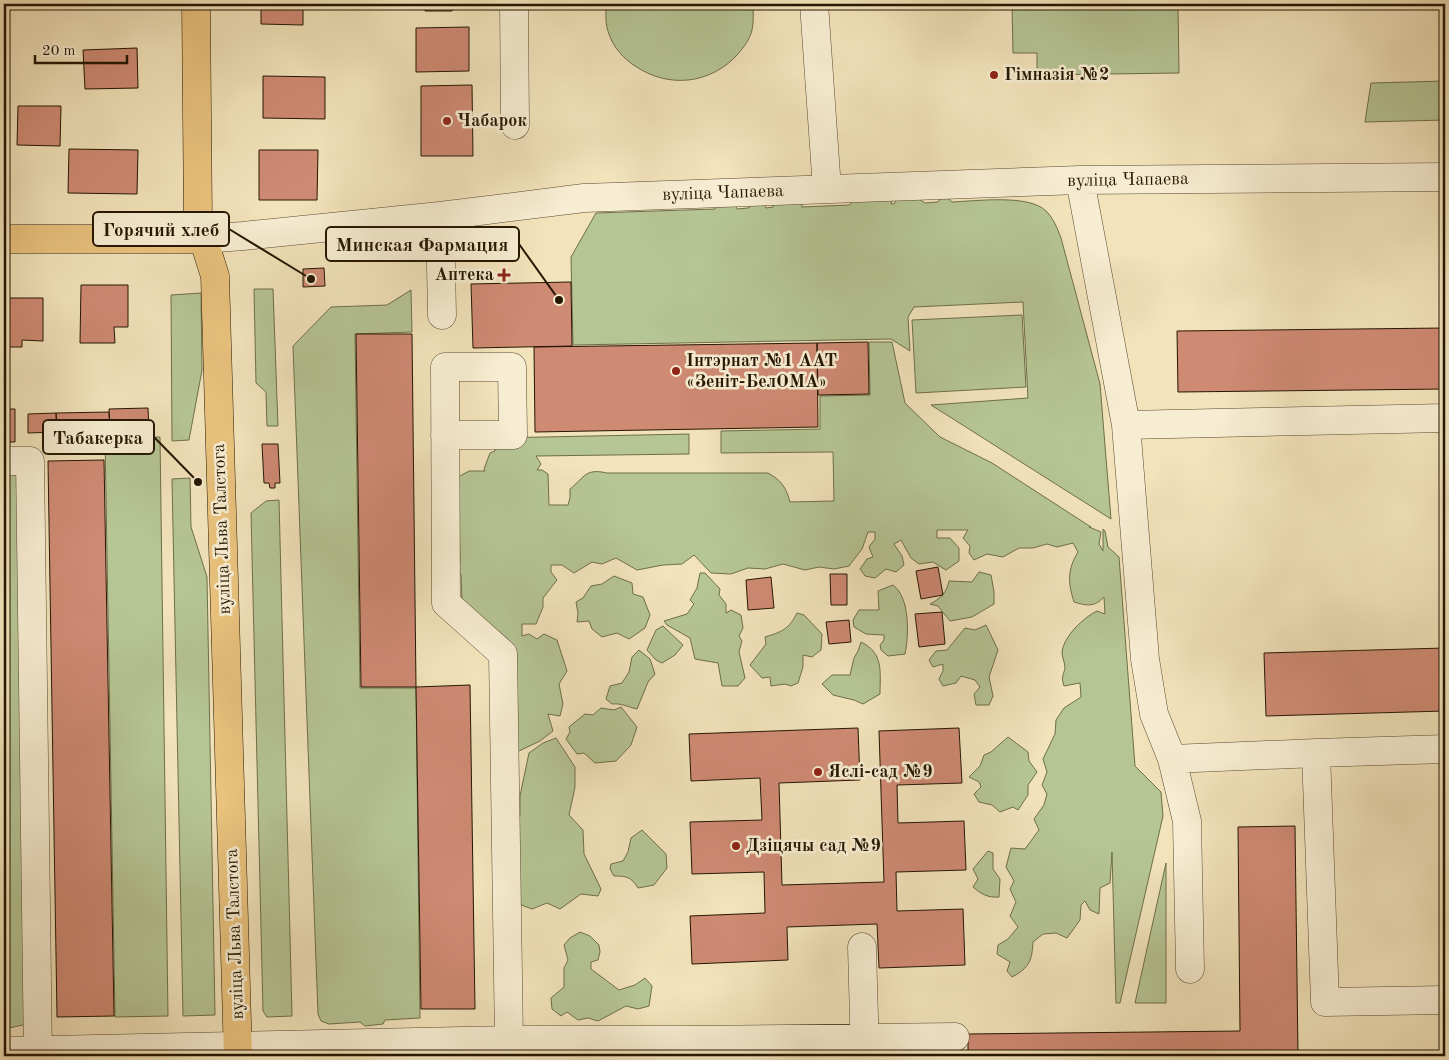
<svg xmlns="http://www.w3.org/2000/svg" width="1449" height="1060" font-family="'Old Standard TT',serif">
<rect width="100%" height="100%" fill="#f2e3ba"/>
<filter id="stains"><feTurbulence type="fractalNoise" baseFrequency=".004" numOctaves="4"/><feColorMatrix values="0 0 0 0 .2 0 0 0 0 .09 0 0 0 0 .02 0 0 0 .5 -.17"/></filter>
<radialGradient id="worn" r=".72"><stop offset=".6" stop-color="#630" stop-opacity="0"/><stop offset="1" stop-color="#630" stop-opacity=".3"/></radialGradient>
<path fill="#b6c594" stroke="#6e6e4b" d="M 606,4 L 753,4 C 753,13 754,22 752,30 C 750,39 744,47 738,54 C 711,84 669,89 635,66 C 624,59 613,47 609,34 C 605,25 606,14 606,4 Z
M 1012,4 L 1178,4 L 1179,73 L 1037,75 L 1037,53 L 1013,53 Z
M 1445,81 L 1445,120 L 1365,122 L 1371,83 Z
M 900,192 L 908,192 L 925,203 L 938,202 L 943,194 L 952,202 C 976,201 1029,194 1046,211 C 1054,219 1057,228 1061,238 L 1100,384 L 1111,519 L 931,405 L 1028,398 L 1023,302 L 914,307 L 908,317 L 910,351 L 891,339 L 573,345 L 571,257 L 596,213 L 715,209 L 718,204 L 735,204 L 737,209 L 748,208 L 759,200 L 763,201 L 766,208 L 773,207 L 772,201 L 802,203 L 802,207 L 849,205 L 860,195 L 895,193 L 891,204 L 894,204 Z
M 254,289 L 273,289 L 278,426 L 267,426 L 266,392 L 256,383 Z
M 411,290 L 412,332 L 355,334 L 360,688 L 416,688 L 420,1018 L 385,1020 L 383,1024 L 365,1026 L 360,1022 L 329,1024 L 321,1021 L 318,1014 L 293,346 L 331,307 L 387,305 Z
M 201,293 L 202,370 L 189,440 L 172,441 L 171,295 Z
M 1022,315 L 1026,387 L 916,393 L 912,320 Z
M 869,342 L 892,342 L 905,403 L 940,437 L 992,463 L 1091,527 L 1089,527 L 1101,532 L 1099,544 L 1103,551 L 1103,529 L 1105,531 L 1108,547 L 1119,557 L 1135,766 L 1161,792 L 1163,816 L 1120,1003 L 1116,1003 L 1112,852 L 1110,883 L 1100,888 L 1099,914 L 1090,910 L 1085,901 L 1081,905 L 1080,920 L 1067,938 L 1056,933 L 1043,934 L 1033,942 C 1032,961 1029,968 1012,977 L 1007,971 L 1010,962 L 997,954 L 998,945 L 1008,939 L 1018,927 L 1010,916 L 1016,902 L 1010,889 L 1014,881 L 1006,867 L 1011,848 L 1025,849 L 1039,830 L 1034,819 L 1044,805 L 1047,794 L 1042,785 L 1047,772 L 1043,759 L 1055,734 L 1056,720 L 1064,708 L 1081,697 L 1080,683 L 1064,686 C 1061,676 1063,677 1065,668 C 1065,663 1062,657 1062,652 C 1064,636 1083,618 1097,611 L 1105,614 L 1104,597 C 1095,607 1087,606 1074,602 C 1068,583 1067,570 1078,552 L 1073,543 L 1057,547 L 1047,544 L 1033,548 L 1019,548 L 1003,557 L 987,554 L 974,560 L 969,553 L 970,546 L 963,538 L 968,530 L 937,530 L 937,538 L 950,538 L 959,548 L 959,561 L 946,570 L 933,562 L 919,564 L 911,558 L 901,540 L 894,544 L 902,556 L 904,565 L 896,572 L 886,569 L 875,578 L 865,576 L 860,569 L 867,559 L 873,557 L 869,547 L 875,539 L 875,532 L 868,532 L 862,549 L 849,566 L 834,569 L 819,567 L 805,570 L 783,564 L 765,569 L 748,568 L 731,574 L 711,573 L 694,555 L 682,564 L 663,565 L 637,570 L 616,558 L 602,564 L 592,562 L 574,573 L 562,565 L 551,565 L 551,572 L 557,580 L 543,598 L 543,607 L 536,624 L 522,624 L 522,636 L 529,634 L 537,639 L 544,634 L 557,640 L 567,671 L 559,684 L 563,704 L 560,716 L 548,714 L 553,731 L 540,741 L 519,751 L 513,747 L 514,699 L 462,602 L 461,575 L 458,570 L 460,561 L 458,477 L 469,471 L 485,471 L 484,469 L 490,453 L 495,451 L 495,438 L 689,434 L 689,454 L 536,456 L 541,464 L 537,470 L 542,470 L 548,474 L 549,505 L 568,505 L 570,498 L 570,489 C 585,477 585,468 607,473 L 768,473 C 781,480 786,487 790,502 L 834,501 L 833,452 L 721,453 L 721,431 L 820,429 L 820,396 L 870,395 Z
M 160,437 L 168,1016 L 115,1017 L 105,438 Z
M 21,456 L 24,1021 L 23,1025 L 4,1029 L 4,463 Z
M 190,478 L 191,527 L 207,577 L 215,1015 L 183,1016 L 172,479 Z
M 279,500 L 292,1016 L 267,1017 L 263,1011 L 251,513 L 266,501 Z
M 979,572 L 991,575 L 994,592 L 994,604 L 972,617 L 950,621 L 938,606 L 930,604 C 940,599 947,592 949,581 L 972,582 Z
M 700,573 L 705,573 L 720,589 L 719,595 L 726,604 L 726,613 L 731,610 L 741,615 L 743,628 L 739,636 L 742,641 L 739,652 L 745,678 L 738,686 L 722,686 L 718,663 L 695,659 L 690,638 L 667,625 L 664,621 L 687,614 L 694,604 L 690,600 L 697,588 Z
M 614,576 L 632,583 L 633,594 L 643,597 L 650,615 L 645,628 L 629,639 L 617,633 L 602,637 L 592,629 L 589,621 L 577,622 L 578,613 L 576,602 L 583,598 L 591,586 L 602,584 Z
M 893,585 C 910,597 909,635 905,654 L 888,656 L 881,650 L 880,645 L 884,640 L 884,635 L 866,634 L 854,627 L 853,620 L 859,610 L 879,610 L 878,591 Z
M 797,613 L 804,615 L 822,634 L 821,650 L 812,657 L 803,655 L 803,667 L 798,683 L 791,686 L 785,684 L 771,686 L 770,677 L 762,678 L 750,665 L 766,644 L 765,637 C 782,632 789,629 797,613 Z
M 986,625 L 998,650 L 989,677 L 993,696 L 989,705 L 976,705 L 974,694 L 980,687 L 975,680 L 961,676 L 956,683 L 943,686 L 939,679 L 943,671 L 943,664 L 933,667 L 929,660 L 936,651 L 947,650 L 965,628 L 975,630 Z
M 663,626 L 683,645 L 675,655 L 662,663 L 656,660 L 647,650 L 656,630 Z
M 861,642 C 884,653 880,672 880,694 L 863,704 L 854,700 L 833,695 L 822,684 L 832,675 L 850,675 L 854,658 L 858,651 Z
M 639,650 L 650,659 L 655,674 L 648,682 L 637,709 C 628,707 621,703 612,704 L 606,699 L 610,686 L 622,683 L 629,672 L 632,657 Z
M 621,707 L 637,727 L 631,745 L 616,761 L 595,763 L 584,753 L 577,754 L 566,739 L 570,732 L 569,727 L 585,714 L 593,715 L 601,708 L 614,710 Z
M 1008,737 L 1028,752 L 1029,761 L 1037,772 L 1028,785 L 1028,795 L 1018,810 L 1013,807 L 1000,812 L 992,805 L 979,802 L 974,794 L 981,787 L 979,782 L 969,777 L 980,766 L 984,755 L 991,752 Z
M 556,738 L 575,767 L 575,787 L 569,815 L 583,830 L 584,854 L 601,889 L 598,896 L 581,894 L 560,909 L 547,903 L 532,909 L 521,905 L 517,888 L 518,828 L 520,814 L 520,796 L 529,753 L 543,743 Z
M 642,830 L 666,854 L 667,868 L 654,885 L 638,888 C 631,877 627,876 614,876 L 610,869 L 611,864 L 623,861 L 628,852 L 631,838 Z
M 988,851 L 993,853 L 993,869 L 1000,879 L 999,897 C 988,898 981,894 973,887 L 978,879 L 973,869 Z
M 1166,863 L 1166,1003 L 1135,1003 Z
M 580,932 L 590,936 L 599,945 L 600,952 L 598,960 L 591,962 L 591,969 L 619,990 L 635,985 L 645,978 L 652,986 L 649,1006 L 638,1009 L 626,1006 L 598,1021 L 588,1018 L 578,1020 L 567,1012 L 561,1016 L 552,1009 L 551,998 L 564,987 L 564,968 L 568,960 L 564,945 L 570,938 Z"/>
<path fill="#ce8a73" stroke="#251602" d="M 261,4 L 303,4 L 303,25 L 261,24 Z
M 425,4 L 452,4 L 452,11 L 425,11 Z
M 1180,4 L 1419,4 L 1180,6 Z
M 469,27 L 469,71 L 416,72 L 416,28 Z
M 137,48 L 138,88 L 85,89 L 83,50 Z
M 263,76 L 325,77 L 325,119 L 263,118 Z
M 472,85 L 473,156 L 421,156 L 421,86 Z
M 18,106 L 61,106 L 60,146 L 17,145 Z
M 69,149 L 138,150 L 137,194 L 68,193 Z
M 259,150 L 318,150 L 317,200 L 259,200 Z
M 324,268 L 325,286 L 303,287 L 303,269 Z
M 571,282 L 572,346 L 473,348 L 471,284 Z
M 81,285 L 128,285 L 128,327 L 114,327 L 115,343 L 80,343 Z
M 4,298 L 43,298 L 43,341 L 22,340 L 22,347 L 4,347 Z
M 1445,328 L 1445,389 L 1178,392 L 1177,331 Z
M 356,334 L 412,334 L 416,687 L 361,687 Z
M 868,342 L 869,394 L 818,395 L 817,343 Z
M 817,343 L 818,427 L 535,432 L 534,347 Z
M 148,408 L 149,430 L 110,431 L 109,409 Z
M 4,409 L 15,409 L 15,442 L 4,442 Z
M 109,412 L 110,431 L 57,432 L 56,413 Z
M 56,413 L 57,432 L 28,433 L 28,414 Z
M 262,444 L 278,444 L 280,483 L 275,483 L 275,488 L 270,488 L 269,483 L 264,483 Z
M 104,460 L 114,1016 L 57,1017 L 48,461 Z
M 938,567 L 943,595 L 921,599 L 916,571 Z
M 830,574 L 847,574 L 847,605 L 831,605 Z
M 771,577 L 774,608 L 748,610 L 746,580 Z
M 942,612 L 945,644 L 919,647 L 915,614 Z
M 849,620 L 851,642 L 829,644 L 826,622 Z
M 1445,648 L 1445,711 L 1266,716 L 1264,653 Z
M 470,685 L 475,1009 L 421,1009 L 416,687 Z
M 858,728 L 860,780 L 779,783 L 782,885 L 884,882 L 879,731 L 959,728 L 962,783 L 897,785 L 898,823 L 964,821 L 966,870 L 896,872 L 897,911 L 963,909 L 965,965 L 879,968 L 877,924 L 787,927 L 788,960 L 692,964 L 690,916 L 765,913 L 764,872 L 692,874 L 690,822 L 762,820 L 760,778 L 691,781 L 689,734 Z
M 1295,826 L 1298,1056 L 968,1056 L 968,1034 L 1240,1031 L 1238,827 Z"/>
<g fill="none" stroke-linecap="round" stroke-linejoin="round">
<defs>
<path id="minor" d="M 514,4 L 515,125
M 814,4 L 827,189
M 1080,180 L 1126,425 L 1145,659 L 1154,714 L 1172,759 L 1316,753 L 1325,1002 L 1445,1000
M 440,216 L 442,315
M 204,239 L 243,236 L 440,216 L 584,198 L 1080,180 L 1445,177
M 1126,425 L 1445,418
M 445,435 L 513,435 L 512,367 L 445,367 L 446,603 L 503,654 L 509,1040
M 4,461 L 30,461 L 38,1056
M 1316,753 L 1445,749
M 1172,759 L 1187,821 L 1190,969
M 862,947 L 865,1055
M 4,1051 L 509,1040 L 688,1040 L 955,1037"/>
<path id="major" d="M 196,4 L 198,222 L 215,276 L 238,1056
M 4,239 L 204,239"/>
</defs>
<use href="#minor" stroke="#584930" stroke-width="29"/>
<use href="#major" stroke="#251602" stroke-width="29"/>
<use href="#minor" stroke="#f7edd2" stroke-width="28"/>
<use href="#major" stroke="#e9c27d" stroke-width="28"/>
</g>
<g fill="#8f2418" stroke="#f7edd2" stroke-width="2">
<circle cx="994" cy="75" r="5"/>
<circle cx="447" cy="121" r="5"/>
<path d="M501.5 267.5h5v5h5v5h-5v5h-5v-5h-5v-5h5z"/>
<circle cx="676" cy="371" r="5"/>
<circle cx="818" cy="772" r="5"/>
<circle cx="736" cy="846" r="5"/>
</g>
<g text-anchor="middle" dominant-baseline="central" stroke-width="5" stroke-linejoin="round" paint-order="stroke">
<g font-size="18" font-weight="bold" fill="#251602" stroke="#f7edd2" text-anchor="start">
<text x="1004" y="75">Гімназія №2</text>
<text x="457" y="121">Чабарок</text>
<text x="494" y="275" text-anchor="end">Аптека</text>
<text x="686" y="361">Інтэрнат №1 ААТ<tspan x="686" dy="21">«Зеніт-БелОМА»</tspan></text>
<text x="828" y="772">Яслі-сад №9</text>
<text x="746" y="846">Дзіцячы сад №9</text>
</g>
<g font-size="18" fill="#251602" stroke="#f7edd2">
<text transform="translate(1128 180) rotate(-1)">вуліца Чапаева</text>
<text transform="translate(723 193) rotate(-2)">вуліца Чапаева</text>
<text transform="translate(222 529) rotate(-92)">вуліца Льва Талстога</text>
<text transform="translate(235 934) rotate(-92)">вуліца Льва Талстога</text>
</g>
</g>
<path fill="none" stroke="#251602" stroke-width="2" d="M311 279L229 229M559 300L519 244M198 482L154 437"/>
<g fill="#251602" stroke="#f7edd2" stroke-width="2">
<circle cx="311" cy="279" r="5"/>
<circle cx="559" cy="300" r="5"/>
<circle cx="198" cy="482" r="5"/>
</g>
<g fill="#f7edd2" stroke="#251602" stroke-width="2">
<rect x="93" y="212" width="136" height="34" rx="5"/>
<rect x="326" y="227" width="193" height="34" rx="5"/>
<rect x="43" y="420" width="111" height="34" rx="5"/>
</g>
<g font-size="19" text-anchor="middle" font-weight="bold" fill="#251602">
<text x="161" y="236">Горячий хлеб</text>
<text x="422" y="251">Минская Фармация</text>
<text x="98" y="444">Табакерка</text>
</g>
<rect width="1449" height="1060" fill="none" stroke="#f2e3ba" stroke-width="20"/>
<rect x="5" y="5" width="1439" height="1050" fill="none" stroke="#251602" stroke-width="2.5"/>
<rect x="10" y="10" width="1429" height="1040" fill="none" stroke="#251602"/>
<path d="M35 55v8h92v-8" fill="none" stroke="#251602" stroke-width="2.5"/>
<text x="42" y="55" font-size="15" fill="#251602" stroke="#f7edd2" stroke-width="4" paint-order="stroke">20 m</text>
<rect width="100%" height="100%" filter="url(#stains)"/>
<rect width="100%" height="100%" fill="url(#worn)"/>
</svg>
